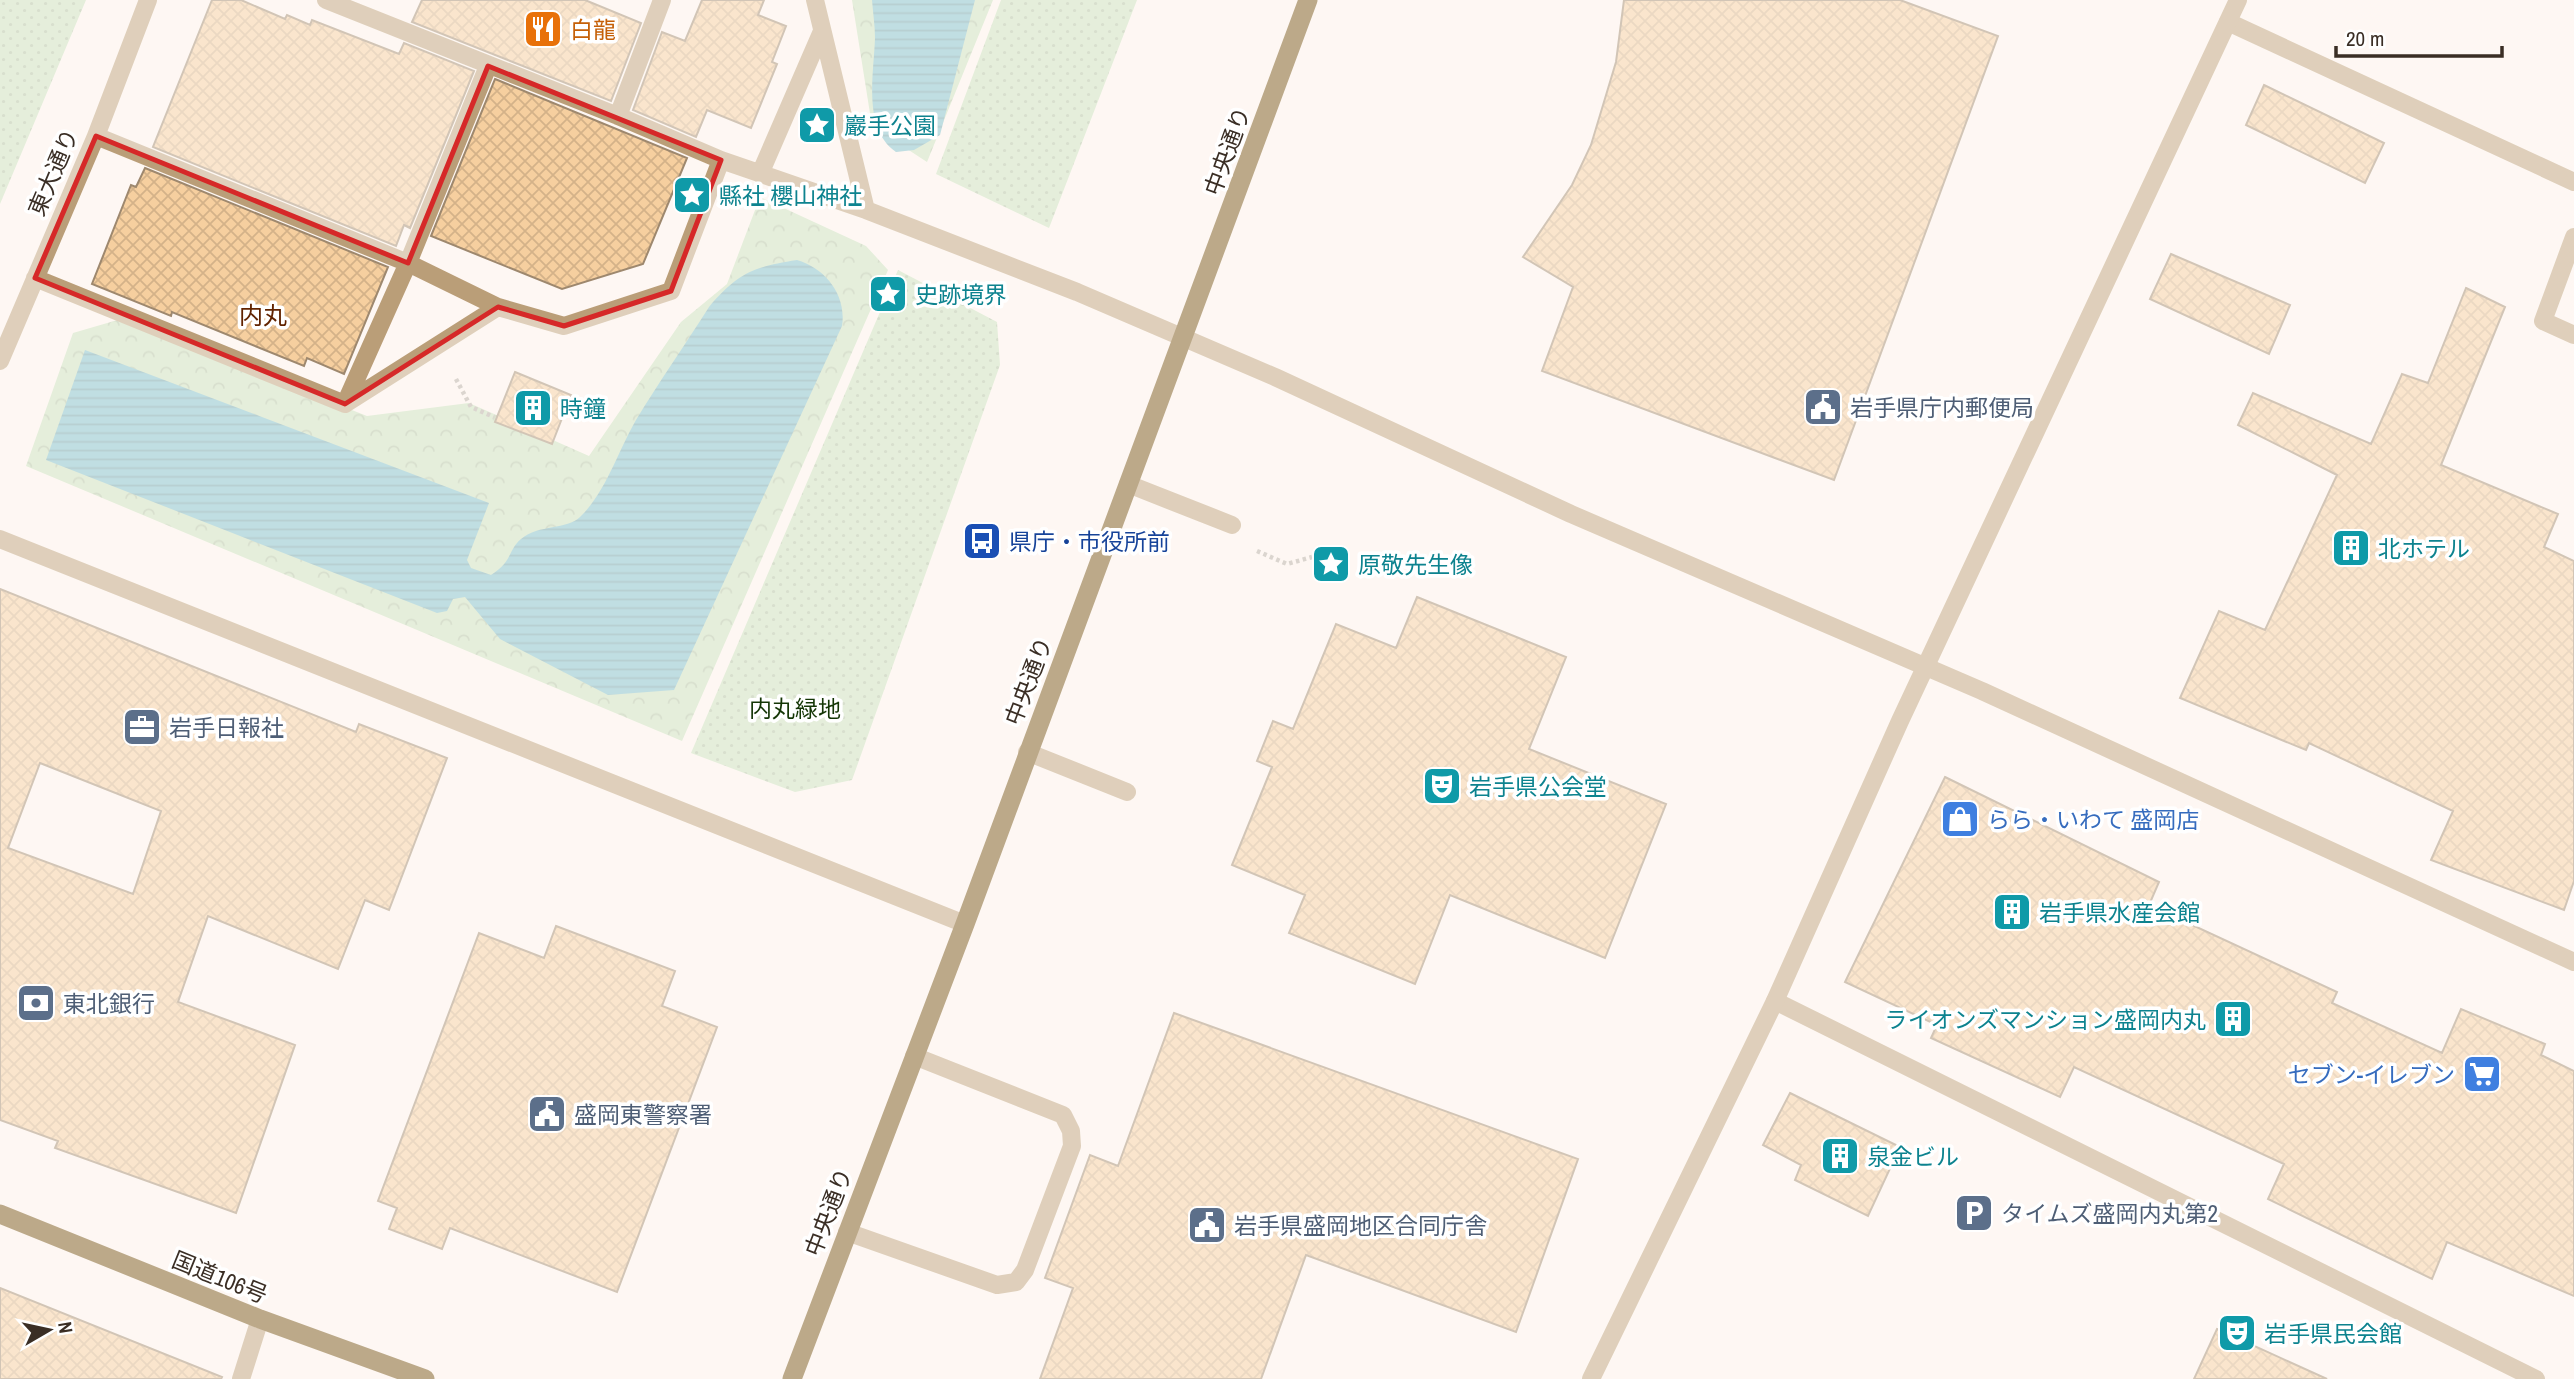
<svg xmlns="http://www.w3.org/2000/svg" width="2574" height="1379" font-family="'Archivo Narrow','Noto Sans JP',sans-serif">
<defs>
<pattern id="forest-crowns" width="20" height="18" patternUnits="userSpaceOnUse" patternTransform="scale(1.75)"><rect width="20" height="18" fill="#c7e2be"/><path d="M2 6a3 3 0 1 1 6 0M12 15a3 3 0 1 1 6 0" fill="none" stroke="#acc2a3"/></pattern>
<pattern id="park-dots" width="8" height="8" patternUnits="userSpaceOnUse" patternTransform="scale(1.75)"><rect width="8" height="8" fill="#c7e2be"/><path d="M2 2h.1M6 6h.1" fill="none" stroke="#acc2a3" stroke-width="1.8" stroke-linecap="round"/></pattern>
<pattern id="water-rules" width="6" height="5" patternUnits="userSpaceOnUse" patternTransform="scale(1.75)"><rect width="6" height="5" fill="#77bfcf"/><path d="M0 2.5h6" fill="none" stroke="#639ca8"/></pattern>
<pattern id="building-cross-hatch" width="8" height="8" patternUnits="userSpaceOnUse" patternTransform="scale(1.75)"><rect width="8" height="8" fill="#f6cf9f"/><path d="M0 0l8 8M0 8l8-8" fill="none" stroke="#d4b289"/></pattern>
</defs>
<rect width="100%" height="100%" fill="#fef7f3"/>
<path fill="url(#forest-crowns)" d="M 852,0 L 993,0 L 927,162 L 872,126 Z
M 760,197 L 866,246 L 888,270 L 682,741 L 26,466 L 73,333 L 121,319 L 367,416 L 469,403 L 589,456 L 681,322 L 727,284 Z"/>
<path fill="url(#park-dots)" d="M 0,0 L 86,0 L 0,204 Z
M 1001,0 L 1137,0 L 1049,228 L 936,174 Z
M 898,270 L 997,322 L 1000,365 L 852,780 L 795,792 L 691,753 Z"/>
<path fill="url(#water-rules)" d="M 872,0 L 975,0 L 940,135 L 914,150 L 896,152 C 862,129 874,73 875,38 C 875,26 873,13 872,0 Z
M 797,260 C 825,268 847,295 842,326 L 674,690 L 608,695 L 500,639 L 465,597 L 453,599 L 447,611 L 437,613 L 46,460 L 85,350 L 489,503 L 467,560 L 471,568 L 491,575 C 513,561 508,550 521,539 C 539,524 567,530 580,517 C 606,492 618,451 636,420 C 659,382 685,345 709,307 C 738,273 753,267 797,260 Z"/>
<path fill="url(#building-cross-hatch)" stroke="#9e886e" stroke-width="2" fill-rule="evenodd" d="M 212,0 L 241,0 L 285,19 L 287,15 L 310,25 L 312,20 L 399,54 L 404,43 L 474,71 L 410,228 L 404,225 L 396,246 L 153,147 Z
M 422,0 L 585,0 L 641,23 L 611,101 L 412,22 Z
M 702,0 L 764,0 L 758,15 L 786,26 L 772,62 L 777,64 L 751,128 L 707,110 L 696,137 L 633,110 L 662,32 L 685,41 Z
M 1624,0 L 1900,0 L 1998,36 L 1834,480 L 1542,371 L 1573,287 L 1523,257 L 1572,185 L 1591,145 L 1616,62 Z
M 495,79 L 687,158 L 643,264 L 562,289 L 431,236 Z
M 2264,85 L 2384,143 L 2365,183 L 2246,125 Z
M 145,168 L 388,267 L 344,374 L 307,358 L 304,366 L 172,312 L 171,316 L 92,284 L 131,185 L 136,187 Z
M 2171,254 L 2290,305 L 2269,354 L 2150,299 Z
M 2466,288 L 2505,307 L 2441,465 L 2558,514 L 2544,547 L 2574,561 L 2574,881 L 2564,910 L 2431,860 L 2453,811 L 2309,743 L 2306,750 L 2180,698 L 2219,611 L 2265,630 L 2337,475 L 2238,425 L 2253,393 L 2371,444 L 2402,374 L 2428,383 Z
M 515,372 L 571,395 L 552,444 L 495,422 Z
M 0,589 L 356,732 L 359,724 L 447,758 L 389,910 L 365,900 L 338,969 L 208,916 L 178,1002 L 295,1045 L 236,1213 L 55,1148 L 58,1141 L 0,1120 ZM 40,763 L 161,811 L 133,894 L 8,848 Z
M 1417,597 L 1566,657 L 1529,749 L 1666,804 L 1605,958 L 1450,895 L 1415,984 L 1289,933 L 1305,895 L 1232,865 L 1272,767 L 1257,761 L 1273,721 L 1293,729 L 1336,624 L 1396,648 Z
M 1945,777 L 2159,882 L 2149,905 L 2337,992 L 2332,1003 L 2442,1053 L 2461,1009 L 2545,1044 L 2541,1055 L 2574,1071 L 2574,1296 L 2447,1242 L 2432,1279 L 2268,1199 L 2284,1164 L 2074,1067 L 2060,1097 L 1931,1038 L 1937,1025 L 1845,982 Z
M 556,926 L 675,971 L 662,1006 L 717,1027 L 617,1292 L 450,1228 L 442,1249 L 389,1229 L 397,1208 L 378,1201 L 479,933 L 544,958 Z
M 1174,1013 L 1578,1159 L 1516,1332 L 1306,1255 L 1261,1379 L 1040,1379 L 1073,1288 L 1045,1278 L 1090,1155 L 1118,1166 Z
M 1790,1093 L 1900,1147 L 1868,1216 L 1795,1180 L 1801,1165 L 1763,1145 Z
M 0,1288 L 222,1377 L 221,1379 L 0,1379 Z
M 2217,1329 L 2327,1379 L 2194,1379 Z"/>
<g fill="none" stroke-linecap="round" stroke-linejoin="round">
<path stroke="#b2aaa4" stroke-width="4.5" stroke-dasharray="3.5 3.5" stroke-linecap="butt" d="M 456,379 L 471,407 L 494,417
M 1257,551 L 1287,564 L 1312,557"/>
<path stroke="#ba9e78" stroke-width="18" d="M 1128,484 L 1232,525
M 1027,752 L 1127,792
M 847,1232 L 997,1285 L 1016,1282 L 1025,1270 L 1072,1146 L 1071,1131 L 1063,1115 L 914,1056
M 241,1379 L 260,1319"/>
<path stroke="#ba9e78" stroke-width="18" d="M 326,0 L 618,116 L 721,160 L 866,210 L 1077,292 L 1275,377 L 1571,514 L 1982,691 L 2574,962
M 815,0 L 866,210
M 2228,22 L 2574,182
M 618,116 L 662,0
M 96,136 L 408,263 L 498,307
M 760,174 L 822,31
M 2574,237 L 2543,321 L 2574,335
M 35,278 L 345,404 L 498,307 L 564,326 L 671,291 L 721,160
M 0,361 L 96,136 L 148,0
M 345,404 L 408,263 L 488,66
M 0,539 L 965,924
M 1775,1001 L 2536,1379"/>
<path stroke="#ba9e78" stroke-width="18" d="M 1591,1379 L 1775,1001 L 1900,721 L 2238,0"/>
<path stroke="#6d4a0b" stroke-width="19" d="M 0,1214 L 260,1319 L 425,1379
M 792,1379 L 965,924 L 1308,0"/>
</g>
<path d="M0 0H2574V1379H0ZM 488,66 L 721,160 L 671,291 L 564,326 L 498,307 L 345,404 L 35,278 L 96,136 L 408,263 Z" fill="#fef7f3" fill-opacity=".55" fill-rule="evenodd"/>
<path fill="none" stroke="#d62828" stroke-width="5" stroke-linejoin="round" d="M 488,66 L 721,160 L 671,291 L 564,326 L 498,307 L 345,404 L 35,278 L 96,136 L 408,263 Z"/>
<defs>
<symbol id="restaurant-square" viewBox="-11 -11 22 22"><rect x="-9" y="-9" width="18" height="18" rx="4" fill="#e8710a" stroke="#fff"/><path d="M-5-6h1v4h1v-4h1v4h1v-4h1v5L-1.5 .5V6h-2V.5L-5-1ZM5-6V6H3V1.5H1.5Q1.5-4 5-6Z" fill="#fff"/></symbol>
<symbol id="sight-square" viewBox="-11 -11 22 22"><rect x="-9" y="-9" width="18" height="18" rx="4" fill="#0f9aa8" stroke="#fff"/><path d="M0-6L1.8-2.2L6-1.7L2.9 1.2L3.7 5.4L0 3.3L-3.7 5.4L-2.9 1.2L-6-1.7L-1.8-2.2Z" fill="#fff"/></symbol>
<symbol id="civic-square" viewBox="-11 -11 22 22"><rect x="-9" y="-9" width="18" height="18" rx="4" fill="#5c6f8a" stroke="#fff"/><path d="M-.6-6.5H3V-4.5H.6V-3L4-1V1h2V6H-6V1h2V-1L-.6-3ZM-1.2 2.5V6h2.4V2.5Z" fill="#fff"/></symbol>
<symbol id="building-square" viewBox="-11 -11 22 22"><rect x="-9" y="-9" width="18" height="18" rx="4" fill="#0f9aa8" stroke="#fff"/><path d="M-4-6H4V6H1V3H-1V6H-4ZM-2.5-4.3h1.7v1.8h-1.7ZM.8-4.3h1.7v1.8H.8ZM-2.5-1h1.7V.8h-1.7ZM.8-1h1.7V.8H.8Z" fill="#fff"/></symbol>
<symbol id="bus-square" viewBox="-11 -11 22 22"><rect x="-9" y="-9" width="18" height="18" rx="4" fill="#1a4fb4" stroke="#fff"/><path d="M-5-6H5V4H4V6H2V4H-2V6H-4V4H-5ZM-3.5-4V0h7V-4ZM-3.5 1.2v1.5H-2V1.2ZM2 1.2v1.5H3.5V1.2Z" fill="#fff"/></symbol>
<symbol id="office-square" viewBox="-11 -11 22 22"><rect x="-9" y="-9" width="18" height="18" rx="4" fill="#5c6f8a" stroke="#fff"/><path d="M-6-3h4V-5.5h4V-3h4V5H-6ZM-1-4.5V-3h2v-1.5ZM-6 0V1H6V0Z" fill="#fff"/></symbol>
<symbol id="theatre-square" viewBox="-11 -11 22 22"><rect x="-9" y="-9" width="18" height="18" rx="4" fill="#0f9aa8" stroke="#fff"/><path d="M-5-5.5Q0-4 5-5.5V0Q5 5 0 6Q-5 5-5 0ZM-3.3-2.5H-1v1.5H-3.3ZM1-2.5H3.3v1.5H1ZM-2.8 1Q0 5.5 2.8 1Z" fill="#fff"/></symbol>
<symbol id="shop-square" viewBox="-11 -11 22 22"><rect x="-9" y="-9" width="18" height="18" rx="4" fill="#3f7fe0" stroke="#fff"/><path d="M-5-2.5h2.3a2.7 3.5 0 0 1 5.4 0H5L5.5 6h-11ZM-1.5-2.5h3a1.5 2.3 0 0 0-3 0Z" fill="#fff"/></symbol>
<symbol id="bank-square" viewBox="-11 -11 22 22"><rect x="-9" y="-9" width="18" height="18" rx="4" fill="#5c6f8a" stroke="#fff"/><path d="M-6-4H6V4H-6ZM0-2.3a2.3 2.3 0 1 0 0 4.6a2.3 2.3 0 1 0 0-4.6Z" fill="#fff"/></symbol>
<symbol id="supermarket-square" viewBox="-11 -11 22 22"><rect x="-9" y="-9" width="18" height="18" rx="4" fill="#3f7fe0" stroke="#fff"/><path d="M-6-5.5h2.5l.6 2H6L4.5 2H-2.5L-4.4-4H-6ZM-1.5 3.2a1.3 1.3 0 1 0 .1 0ZM3 3.2a1.3 1.3 0 1 0 .1 0Z" fill="#fff"/></symbol>
<symbol id="parking-square" viewBox="-11 -11 22 22"><rect x="-9" y="-9" width="18" height="18" rx="4" fill="#5c6f8a" stroke="#fff"/><path d="M-3.5-5.5H1a3.5 3.5 0 0 1 0 7H-1V5.5H-3.5ZM-1-3.4V-.6H.8a1.4 1.4 0 0 0 0-2.8Z" fill="#fff"/></symbol>
</defs>
<g fill-rule="evenodd">
<use href="#restaurant-square" x="521" y="7" width="44" height="44"/>
<use href="#sight-square" x="795" y="103" width="44" height="44"/>
<use href="#sight-square" x="670" y="173" width="44" height="44"/>
<use href="#sight-square" x="866" y="272" width="44" height="44"/>
<use href="#civic-square" x="1801" y="385" width="44" height="44"/>
<use href="#building-square" x="511" y="386" width="44" height="44"/>
<use href="#bus-square" x="960" y="519" width="44" height="44"/>
<use href="#building-square" x="2329" y="526" width="44" height="44"/>
<use href="#sight-square" x="1309" y="542" width="44" height="44"/>
<use href="#office-square" x="120" y="705" width="44" height="44"/>
<use href="#theatre-square" x="1420" y="764" width="44" height="44"/>
<use href="#shop-square" x="1938" y="797" width="44" height="44"/>
<use href="#building-square" x="1990" y="890" width="44" height="44"/>
<use href="#bank-square" x="14" y="981" width="44" height="44"/>
<use href="#building-square" x="2211" y="997" width="44" height="44"/>
<use href="#supermarket-square" x="2460" y="1052" width="44" height="44"/>
<use href="#civic-square" x="525" y="1092" width="44" height="44"/>
<use href="#building-square" x="1818" y="1134" width="44" height="44"/>
<use href="#parking-square" x="1952" y="1191" width="44" height="44"/>
<use href="#civic-square" x="1185" y="1203" width="44" height="44"/>
<use href="#theatre-square" x="2215" y="1311" width="44" height="44"/>
</g>
<g text-anchor="middle" dominant-baseline="central" stroke-width="7" stroke-linejoin="round" paint-order="stroke">
<g font-size="23" fill="#c56008" stroke="#fff" text-anchor="start">
<text x="570" y="29">白龍</text>
</g>
<g font-size="23" fill="#0d838f" stroke="#fff" text-anchor="start">
<text x="844" y="125">巖手公園</text>
<text x="719" y="195">縣社 櫻山神社</text>
<text x="915" y="294">史跡境界</text>
<text x="560" y="408">時鐘</text>
<text x="2378" y="548">北ホテル</text>
<text x="1358" y="564">原敬先生像</text>
<text x="1469" y="786">岩手県公会堂</text>
<text x="2039" y="912">岩手県水産会館</text>
<text x="2206" y="1019" text-anchor="end">ライオンズマンション盛岡内丸</text>
<text x="1867" y="1156">泉金ビル</text>
<text x="2264" y="1333">岩手県民会館</text>
</g>
<g font-size="23" fill="#3a2e25" stroke="#fff">
<text transform="translate(1227 151) rotate(-70)">中央通り</text>
<text transform="translate(53 172) rotate(-67)">東大通り</text>
<text transform="translate(1028 681) rotate(-69)">中央通り</text>
<text transform="translate(828 1212) rotate(-69)">中央通り</text>
<text transform="translate(220 1277) rotate(22)">国道106号</text>
</g>
<g font-size="23" fill="#4e5e75" stroke="#fff" text-anchor="start">
<text x="1850" y="407">岩手県庁内郵便局</text>
<text x="169" y="727">岩手日報社</text>
<text x="63" y="1003">東北銀行</text>
<text x="574" y="1114">盛岡東警察署</text>
<text x="2001" y="1213">タイムズ盛岡内丸第2</text>
<text x="1234" y="1225">岩手県盛岡地区合同庁舎</text>
</g>
<g font-size="23" fill="#164399" stroke="#fff" text-anchor="start">
<text x="1009" y="541">県庁・市役所前</text>
</g>
<g font-size="23" fill="#143605" stroke="#fff">
<text x="795" y="708">内丸緑地</text>
</g>
<g font-size="23" fill="#366cbe" stroke="#fff" text-anchor="start">
<text x="1987" y="819">らら・いわて 盛岡店</text>
<text x="2455" y="1074" text-anchor="end">セブン-イレブン</text>
</g>
<g font-size="24" fill="#612300" stroke="#fff">
<text x="263" y="315">内丸</text>
</g>
</g>
<g transform="translate(49 1330) rotate(81)" stroke="#ffffff" stroke-width="5" paint-order="stroke">
<path d="M0-5L12 26L0 18L-12 26Z" fill="#3a2e25"/>
<text y="-10" font-size="19" font-weight="bold" text-anchor="middle" fill="#3a2e25">N</text>
</g>
<path d="M2336 46v10h166v-10" fill="none" stroke="#3a2e25" stroke-width="3.5"/>
<text x="2346" y="46" font-size="21" fill="#3a2e25" stroke="#ffffff" stroke-width="5" paint-order="stroke">20 m</text>
</svg>
